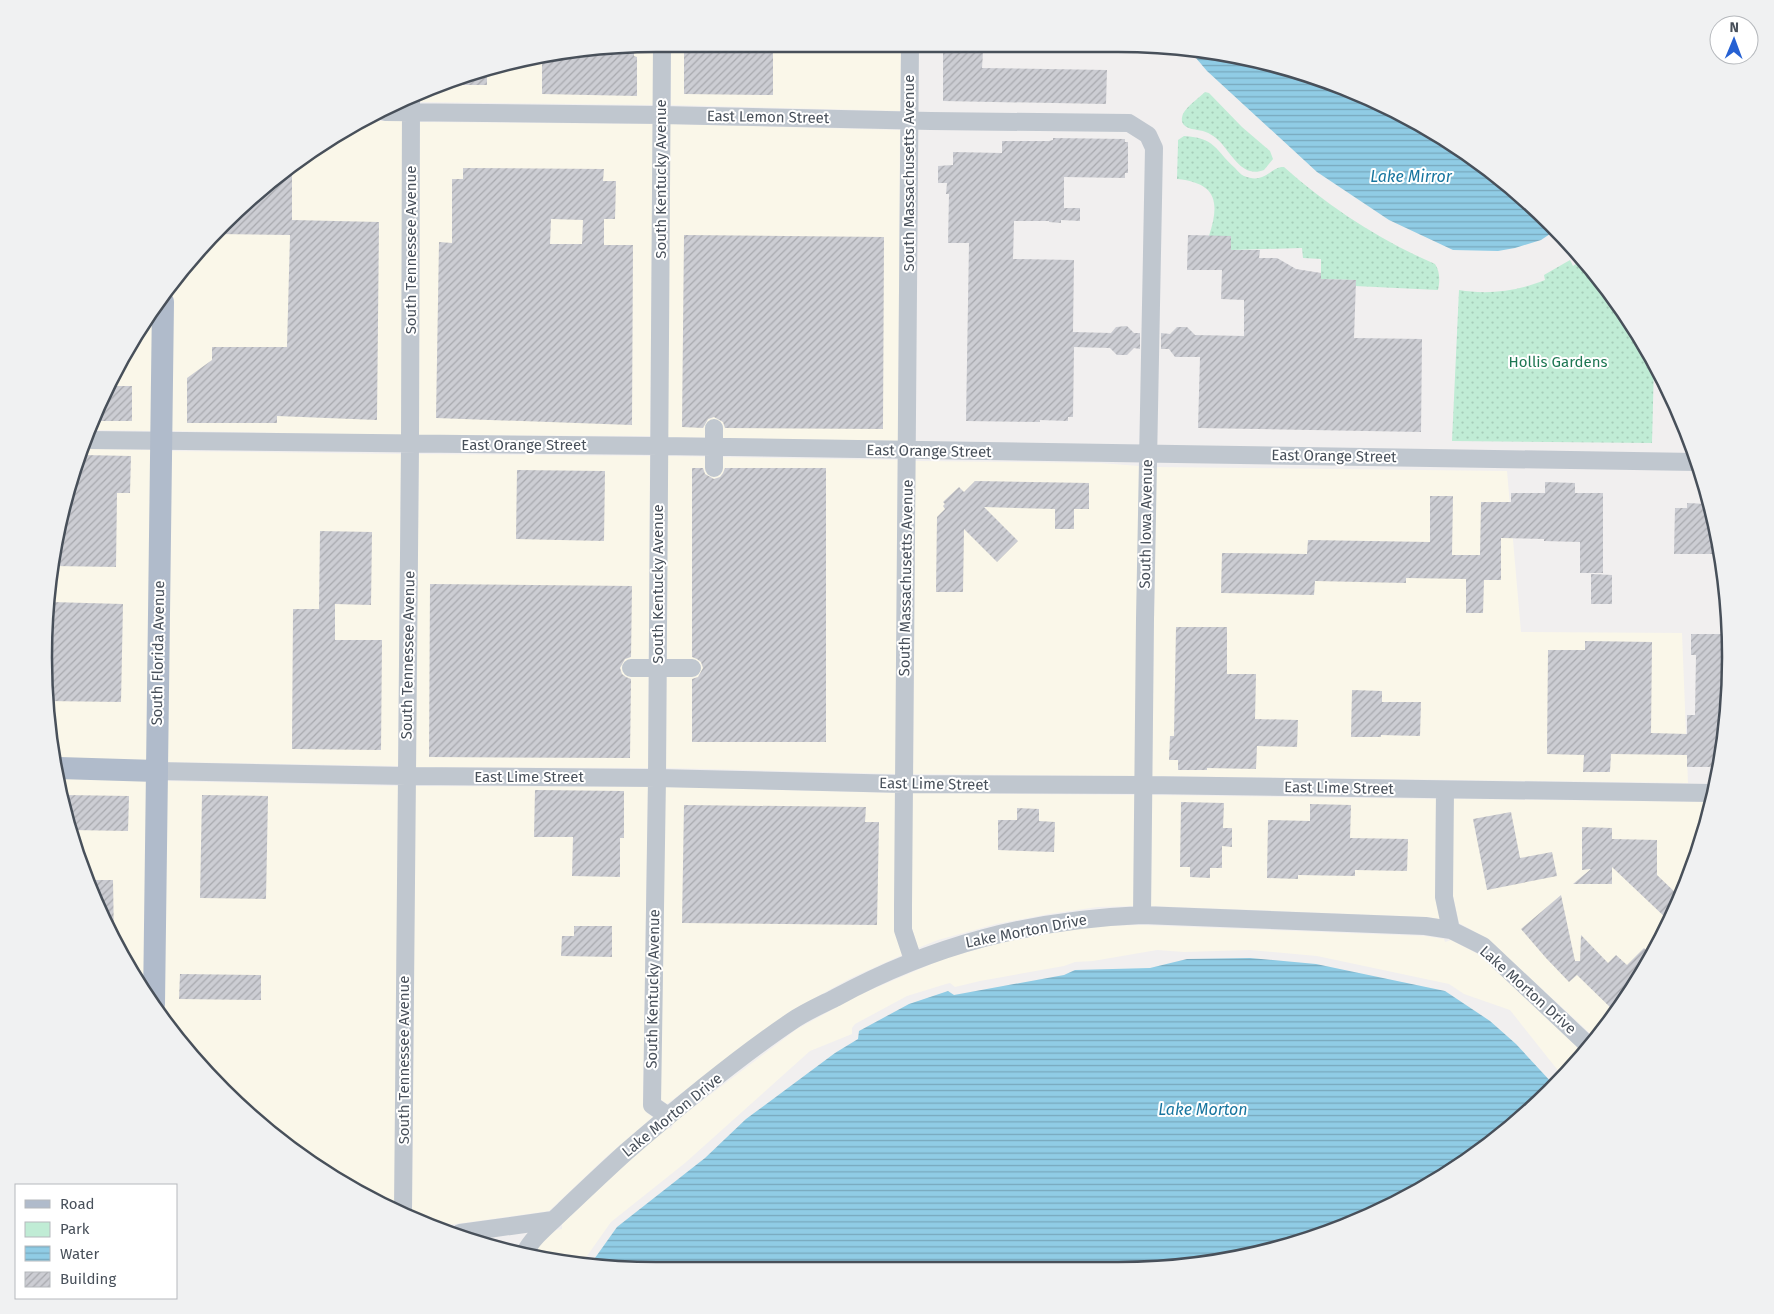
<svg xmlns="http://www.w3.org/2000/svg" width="1774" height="1314" font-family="'Fira Sans',sans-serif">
<defs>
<pattern id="green-dots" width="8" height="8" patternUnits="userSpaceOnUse" patternTransform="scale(1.25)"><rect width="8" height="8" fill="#c0ecd5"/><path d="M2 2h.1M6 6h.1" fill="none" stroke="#a6ccb9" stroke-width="1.8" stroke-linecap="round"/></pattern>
<pattern id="water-rules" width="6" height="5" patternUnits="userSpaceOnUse" patternTransform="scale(1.25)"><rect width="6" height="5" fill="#90cce5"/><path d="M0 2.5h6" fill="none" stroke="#78a8bd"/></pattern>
<pattern id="building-hatch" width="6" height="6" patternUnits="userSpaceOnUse" patternTransform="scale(1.25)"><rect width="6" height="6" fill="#cccdd3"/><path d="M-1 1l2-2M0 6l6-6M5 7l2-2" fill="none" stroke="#a8a9ae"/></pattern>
</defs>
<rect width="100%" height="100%" fill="#f1efef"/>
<path fill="#faf7e9" d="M 654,44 L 654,105 L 420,102 L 420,97 L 498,65 Z
M 671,44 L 901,44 L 900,111 L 671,105 Z
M 362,121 L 403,121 L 402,435 L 171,431 L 171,290 L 196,252 L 283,171 L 350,126 Z
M 420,122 L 653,124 L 650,436 L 419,435 Z
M 670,124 L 900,130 L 898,441 L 667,437 Z
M 154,315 L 154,431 L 92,430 L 107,386 Z
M 85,449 L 153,450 L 148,761 L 57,759 L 45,697 L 56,537 Z
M 170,451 L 401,454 L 398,766 L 165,762 Z
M 419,454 L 650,456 L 648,768 L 415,767 Z
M 667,456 L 898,460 L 896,774 L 666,768 Z
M 915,461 L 1100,463 L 1139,466 L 1135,776 L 913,774 Z
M 1156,467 L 1507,471 L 1521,632 L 1682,633 L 1688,783 L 1152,776 Z
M 61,778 L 148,781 L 146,991 L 107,928 L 76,854 Z
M 165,781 L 398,786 L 395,1207 L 351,1188 L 253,1118 L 170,1030 L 163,1019 Z
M 415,786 L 648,787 L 643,1105 L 647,1113 L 653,1117 L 606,1157 L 549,1211 L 441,1226 L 412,1214 Z
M 665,787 L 895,793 L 895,930 L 902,955 L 851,978 L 789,1012 L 667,1104 L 660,1099 Z
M 912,793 L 1135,795 L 1134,906 L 1098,907 L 1049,914 L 996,924 L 938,940 L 918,948 L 912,928 Z
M 1152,795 L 1436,799 L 1435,898 L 1440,919 L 1426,917 L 1151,906 Z
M 1453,799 L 1710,802 L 1698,854 L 1648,964 L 1595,1038 L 1488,939 L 1459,923 L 1453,896 Z
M 1142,925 L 1425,936 L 1444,939 L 1445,942 L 1451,940 L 1478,954 L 1584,1053 L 1567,1072 L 1560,1073 L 1510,1010 L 1464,994 L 1449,984 L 1317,956 L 1250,950 L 1184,952 L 1157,950 L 1093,961 L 1075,962 L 1064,966 L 980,981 L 955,987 L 950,983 L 946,984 L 907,996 L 855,1024 L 852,1028 L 852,1034 L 810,1051 L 685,1163 L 611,1222 L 582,1263 L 533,1255 L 541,1243 L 556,1230 L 562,1229 L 562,1224 L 617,1172 L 668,1127 L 671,1129 L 674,1122 L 797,1029 L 859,995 L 943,959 L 999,943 L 1051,933 L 1100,926 Z"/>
<path fill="url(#green-dots)" d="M 1205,92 L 1209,93 L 1242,127 L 1270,151 L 1273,159 L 1264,170 C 1244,178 1233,157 1222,144 C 1217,138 1210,133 1203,131 C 1196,129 1177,130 1183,114 C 1187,106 1199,98 1205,92 Z
M 1184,136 C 1216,138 1214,149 1235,168 C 1238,171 1241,175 1244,176 C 1265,185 1271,166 1284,167 C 1329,207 1379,240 1435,264 C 1440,271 1440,282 1438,290 L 1355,286 L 1355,280 L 1321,279 L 1321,259 L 1303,258 L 1302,248 L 1231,250 L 1209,236 C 1220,202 1217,183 1177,179 L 1178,144 L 1178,140 Z
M 1582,259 L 1604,284 L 1654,364 L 1652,443 L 1452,441 L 1459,290 C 1488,295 1518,291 1545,280 L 1544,275 L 1570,260 L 1573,266 Z"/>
<path fill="url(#water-rules)" d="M 1190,51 L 1275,65 L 1388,107 L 1458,147 L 1550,223 L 1556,230 L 1541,240 L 1515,248 L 1498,251 L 1453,250 L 1389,220 L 1317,172 L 1207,71 Z
M 1250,958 L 1316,964 L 1445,991 L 1490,1021 L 1516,1044 L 1553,1084 L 1490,1144 L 1351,1224 L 1197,1265 L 617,1269 L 590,1265 L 617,1227 L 705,1158 L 746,1119 L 835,1053 L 858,1039 L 859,1031 L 909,1004 L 948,991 L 954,995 L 1064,975 L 1075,970 L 1150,968 L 1187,959 Z"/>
<path fill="url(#building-hatch)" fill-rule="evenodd" d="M 684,44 L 773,44 L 773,95 L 684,94 Z
M 634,47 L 634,56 L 637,57 L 637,96 L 542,94 L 542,59 Z
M 943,51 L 983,52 L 982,68 L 1107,70 L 1106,104 L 943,101 Z
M 487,69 L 487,85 L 449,85 Z
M 1053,138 L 1125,139 L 1125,142 L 1128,142 L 1128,173 L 1125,173 L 1125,178 L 1064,177 L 1064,208 L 1080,208 L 1080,221 L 1061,220 L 1061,223 L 1049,222 L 1049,221 L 1014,221 L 1013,259 L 1074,260 L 1073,332 L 1111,333 L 1116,327 L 1127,326 L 1134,333 L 1140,333 L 1140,349 L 1134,348 L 1127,355 L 1117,355 L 1110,348 L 1074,347 L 1073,417 L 1068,417 L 1068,421 L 1040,420 L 1040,422 L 966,421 L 969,243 L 948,243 L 949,194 L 946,194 L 947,183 L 938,183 L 938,166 L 953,165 L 953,152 L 1002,153 L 1002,141 L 1049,141 L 1053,140 Z
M 292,165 L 292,220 L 379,222 L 377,420 L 277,416 L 277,423 L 187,423 L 187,378 L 212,360 L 212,347 L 287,347 L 290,235 L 216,234 L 283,171 Z
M 463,168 L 604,169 L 603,181 L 616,181 L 615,219 L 604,219 L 604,245 L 633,245 L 632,425 L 436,418 L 439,242 L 452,243 L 452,179 L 463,179 ZM 551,219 L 583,220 L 582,244 L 550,244 Z
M 684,235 L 884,237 L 883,429 L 725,428 L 723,422 L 714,417 L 708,419 L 703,428 L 682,427 Z
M 1188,235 L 1231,236 L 1231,250 L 1260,250 L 1259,258 L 1277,258 L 1296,269 L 1321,273 L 1321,279 L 1356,280 L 1354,338 L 1422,339 L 1421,432 L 1198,428 L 1200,357 L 1175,357 L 1169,349 L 1161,349 L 1161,333 L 1170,334 L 1177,327 L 1187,327 L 1195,335 L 1244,336 L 1244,300 L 1221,299 L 1222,270 L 1187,270 Z
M 107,386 L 132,386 L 132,421 L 95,421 Z
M 83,455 L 131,456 L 130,493 L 117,493 L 116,567 L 54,566 L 56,537 Z
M 692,468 L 703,468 L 705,474 L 714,479 L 720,477 L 723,473 L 725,468 L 826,468 L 826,742 L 692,742 L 692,679 L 698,677 L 703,668 L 701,662 L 697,659 L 692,657 Z
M 517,470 L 605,471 L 604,541 L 516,539 Z
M 975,481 L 1089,483 L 1089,509 L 1074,509 L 1074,529 L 1055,529 L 1055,509 L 984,507 L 1018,541 L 997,562 L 964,529 L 963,592 L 936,592 L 937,517 L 945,509 L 943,506 L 945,504 L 943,502 L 959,487 L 964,492 Z
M 1545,482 L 1575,483 L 1575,493 L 1603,493 L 1603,573 L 1580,573 L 1580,542 L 1544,541 L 1544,539 L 1501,538 L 1501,580 L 1484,580 L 1483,613 L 1466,613 L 1466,579 L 1406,578 L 1406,583 L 1315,581 L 1314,595 L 1221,593 L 1222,553 L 1307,554 L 1308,540 L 1430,542 L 1430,496 L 1453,496 L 1452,555 L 1480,555 L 1481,502 L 1511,502 L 1511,493 L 1545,493 Z
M 1687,503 L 1707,504 L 1707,508 L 1711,508 L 1717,554 L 1674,554 L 1675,508 L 1687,508 Z
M 320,531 L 372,532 L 371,605 L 335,604 L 335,640 L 382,640 L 381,750 L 292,749 L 293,609 L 319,609 Z
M 1591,574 L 1612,575 L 1612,604 L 1591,604 Z
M 430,584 L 632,586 L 631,657 L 625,659 L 620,668 L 622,674 L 626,677 L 631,679 L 630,758 L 429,757 Z
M 51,602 L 123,604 L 121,702 L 46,701 Z
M 1176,627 L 1227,627 L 1227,674 L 1256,674 L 1255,719 L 1298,720 L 1297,747 L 1257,746 L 1256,769 L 1207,768 L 1207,770 L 1178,770 L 1178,760 L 1169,760 L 1170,736 L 1174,736 Z
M 1691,634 L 1728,634 L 1725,737 L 1718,767 L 1687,767 L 1687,755 L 1611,754 L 1610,772 L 1583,772 L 1584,755 L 1547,754 L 1548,650 L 1585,650 L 1585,641 L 1652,642 L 1651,733 L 1687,734 L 1687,715 L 1695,715 L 1696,655 L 1691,655 Z
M 1352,690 L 1382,691 L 1382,702 L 1421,702 L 1420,736 L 1381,735 L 1381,737 L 1351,737 Z
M 535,790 L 624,791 L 624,838 L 620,838 L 620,877 L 572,876 L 573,837 L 534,837 Z
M 64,795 L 129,796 L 128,831 L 72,830 Z
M 202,795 L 268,796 L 266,899 L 200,898 Z
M 1181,802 L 1224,803 L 1223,828 L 1232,828 L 1232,847 L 1222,846 L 1222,868 L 1210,868 L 1210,878 L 1190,877 L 1190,867 L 1180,867 Z
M 1310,804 L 1351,805 L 1350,838 L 1408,839 L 1407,871 L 1355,870 L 1355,876 L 1298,875 L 1298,879 L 1267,878 L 1268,820 L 1310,821 Z
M 684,805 L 866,807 L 865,822 L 879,822 L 877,925 L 682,923 Z
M 1017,808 L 1039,809 L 1039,821 L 1055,822 L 1054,852 L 998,850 L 998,820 L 1017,820 Z
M 1511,812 L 1520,858 L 1552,852 L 1557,876 L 1487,890 L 1473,819 Z
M 1582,827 L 1612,828 L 1612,839 L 1657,840 L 1657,875 L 1679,896 L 1668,920 L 1612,867 L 1612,884 L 1573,884 L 1591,869 L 1582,870 Z
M 87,880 L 113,880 L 114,939 L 107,928 Z
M 1561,895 L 1575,961 L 1580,961 L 1581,935 L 1608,963 L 1616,955 L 1627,965 L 1644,948 L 1652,956 L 1648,964 L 1614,1011 L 1577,975 L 1569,982 L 1546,958 L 1521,929 Z
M 574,926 L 612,926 L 612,957 L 561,956 L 562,936 L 574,936 Z
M 180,974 L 261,975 L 261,1000 L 179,999 Z"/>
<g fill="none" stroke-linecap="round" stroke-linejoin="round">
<path stroke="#c0c7cf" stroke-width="18" d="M 662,44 L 657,778 L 652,1105 L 668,1116
M 910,44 L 903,906 L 903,930 L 913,960
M 385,112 L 662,115 L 931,121 L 1129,123 L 1148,135 L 1154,148 L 1145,619 L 1142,915
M 89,440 L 659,446 L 1696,462
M 714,468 L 714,428
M 631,668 L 692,668
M 156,771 L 406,776 L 657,778 L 904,784 L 1144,785 L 1712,793
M 1445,790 L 1444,897 L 1451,930
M 403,1210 L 410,445 L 411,101
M 460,1233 L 553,1220
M 524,1254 C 533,1236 551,1223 565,1209 C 585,1190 605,1171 626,1152 C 678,1107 734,1060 792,1021 C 805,1012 821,1005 835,998 C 934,944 1030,920 1142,915 L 1425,926 L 1451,930 L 1483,946 L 1589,1046"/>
<path stroke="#b0bbcb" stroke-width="22" d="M 59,768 L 156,771
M 154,1004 L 163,302"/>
</g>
<g text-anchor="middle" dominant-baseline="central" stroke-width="4" stroke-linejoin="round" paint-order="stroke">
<g font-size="15" fill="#48505a" stroke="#fff">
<text transform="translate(768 117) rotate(1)">East Lemon Street</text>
<text transform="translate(909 173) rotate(-90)">South Massachusetts Avenue</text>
<text transform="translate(661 179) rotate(-90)">South Kentucky Avenue</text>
<text transform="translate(411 250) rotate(-90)">South Tennessee Avenue</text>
<text x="524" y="445">East Orange Street</text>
<text transform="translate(929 451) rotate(1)">East Orange Street</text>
<text transform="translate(1334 456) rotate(1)">East Orange Street</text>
<text transform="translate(1146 524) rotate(-89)">South Iowa Avenue</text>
<text transform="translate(906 578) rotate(-89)">South Massachusetts Avenue</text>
<text transform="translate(658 584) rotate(-90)">South Kentucky Avenue</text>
<text transform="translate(158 653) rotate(-89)">South Florida Avenue</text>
<text transform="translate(408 655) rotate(-89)">South Tennessee Avenue</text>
<text x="529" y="777">East Lime Street</text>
<text transform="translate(934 784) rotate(1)">East Lime Street</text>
<text transform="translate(1339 788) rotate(1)">East Lime Street</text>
<text transform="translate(1026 931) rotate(-11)">Lake Morton Drive</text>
<text transform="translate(653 989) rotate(-89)">South Kentucky Avenue</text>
<text transform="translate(1528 990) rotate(42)">Lake Morton Drive</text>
<text transform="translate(404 1060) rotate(-90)">South Tennessee Avenue</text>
<text transform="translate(672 1115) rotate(-39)">Lake Morton Drive</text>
</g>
<g font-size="15" fill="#1e7753" stroke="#fff">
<text x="1558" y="362">Hollis Gardens</text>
</g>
<g font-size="16" font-style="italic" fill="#17759f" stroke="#fff">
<text x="1411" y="176">Lake Mirror</text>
<text x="1203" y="1109">Lake Morton</text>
</g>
</g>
<path d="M0 0H1774V1314H0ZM656 52H1118A604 604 0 0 1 1722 656V658A604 604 0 0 1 1118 1262H656A604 604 0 0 1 52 658V656A604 604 0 0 1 656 52Z" fill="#f0f1f2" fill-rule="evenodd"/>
<path fill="none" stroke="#48505a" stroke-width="2.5" d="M656 52H1118A604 604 0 0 1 1722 656V658A604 604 0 0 1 1118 1262H656A604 604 0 0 1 52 658V656A604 604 0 0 1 656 52Z"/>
<rect x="15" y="1184" width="162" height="115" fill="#ffffff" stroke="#b6b9bd"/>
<rect x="25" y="1200" width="25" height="8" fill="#b0bbcb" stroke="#b6b9bd"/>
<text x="60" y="1209" font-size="15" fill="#48505a">Road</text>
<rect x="25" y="1222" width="25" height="15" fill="#c0ecd5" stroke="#b6b9bd"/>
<text x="60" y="1234" font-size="15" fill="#48505a">Park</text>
<rect x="25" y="1246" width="25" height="15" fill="url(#water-rules)" stroke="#b6b9bd"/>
<text x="60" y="1259" font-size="15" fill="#48505a">Water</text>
<rect x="25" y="1272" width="25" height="15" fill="url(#building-hatch)" stroke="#b6b9bd"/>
<text x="60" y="1284" font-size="15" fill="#48505a">Building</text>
<g transform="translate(1734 40) rotate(1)"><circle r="24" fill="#ffffff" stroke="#b6b9bd"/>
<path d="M0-4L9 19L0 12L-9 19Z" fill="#2661d3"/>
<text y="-8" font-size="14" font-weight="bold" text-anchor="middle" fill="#48505a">N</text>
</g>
</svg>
